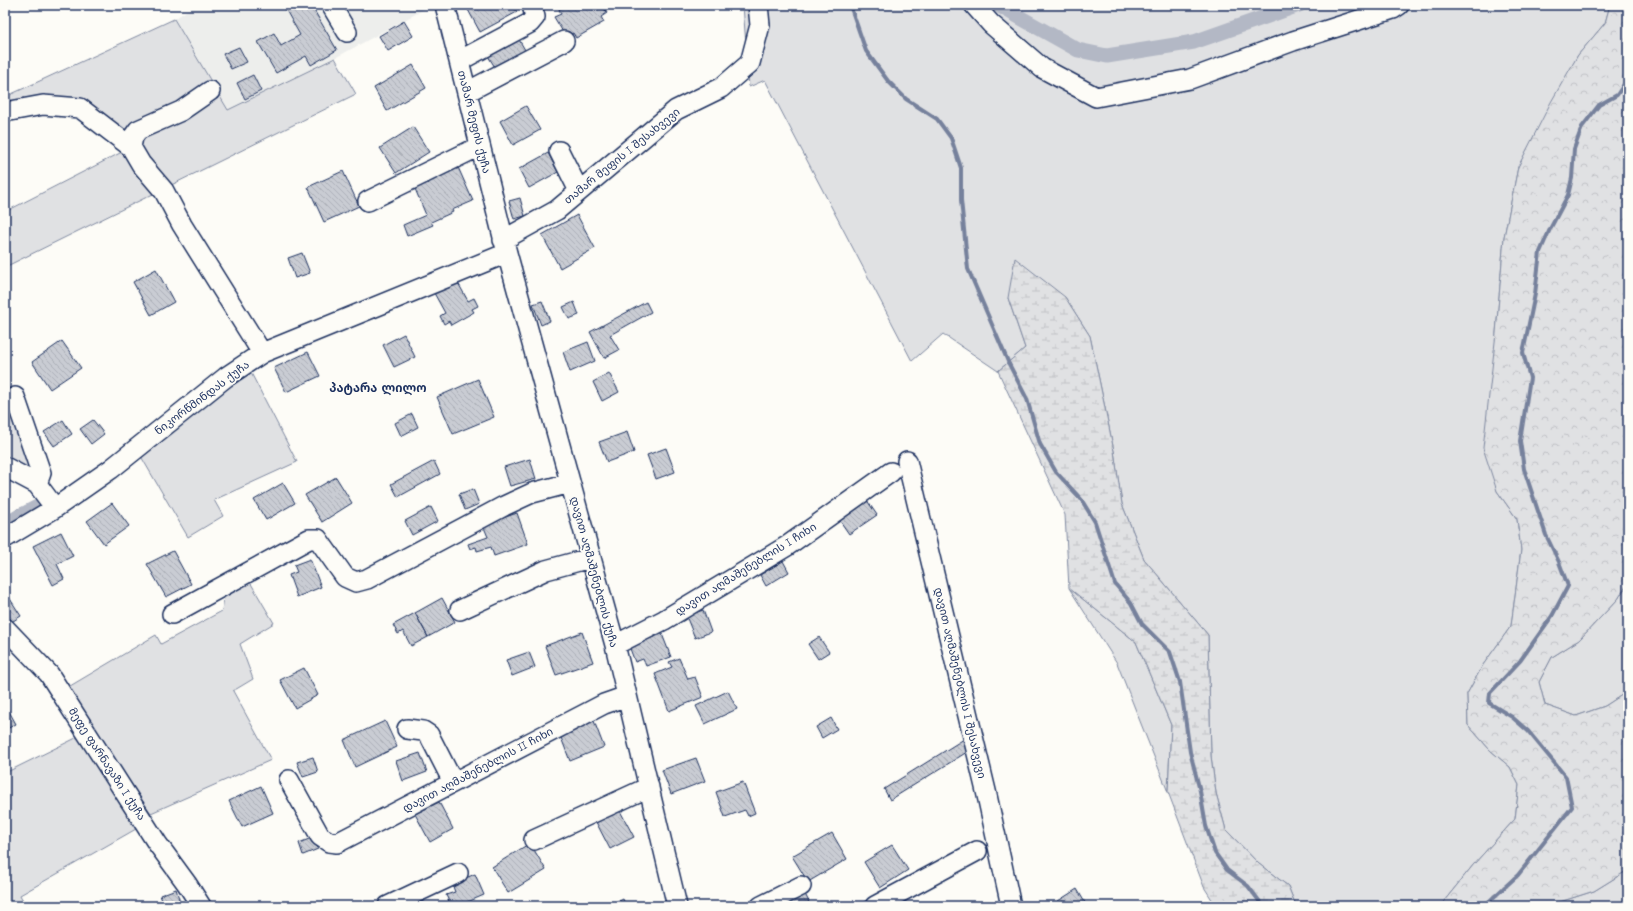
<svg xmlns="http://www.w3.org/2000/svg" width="1633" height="911" font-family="'Comic Neue','Noto Sans Georgian',sans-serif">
<defs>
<pattern id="forest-crowns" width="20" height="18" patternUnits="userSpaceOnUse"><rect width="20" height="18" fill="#e0e1e3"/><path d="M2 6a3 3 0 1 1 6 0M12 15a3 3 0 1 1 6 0" fill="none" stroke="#c0c1c5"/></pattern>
<pattern id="wetland-marsh" width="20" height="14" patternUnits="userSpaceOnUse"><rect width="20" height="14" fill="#e0e1e3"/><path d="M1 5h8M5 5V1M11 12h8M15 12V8" fill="none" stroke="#c0c1c5"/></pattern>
<pattern id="building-back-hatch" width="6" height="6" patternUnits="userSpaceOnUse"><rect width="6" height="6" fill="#c9ccd3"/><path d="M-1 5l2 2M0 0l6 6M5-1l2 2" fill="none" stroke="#acb0b8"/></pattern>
</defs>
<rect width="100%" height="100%" fill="#fdfcf7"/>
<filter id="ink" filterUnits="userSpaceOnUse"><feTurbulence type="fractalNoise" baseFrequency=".025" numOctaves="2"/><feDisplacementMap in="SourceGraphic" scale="8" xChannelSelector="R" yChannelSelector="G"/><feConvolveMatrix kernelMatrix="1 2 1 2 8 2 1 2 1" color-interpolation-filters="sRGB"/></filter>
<g filter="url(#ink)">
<path fill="#edeeec" d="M 196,5 L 432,5 L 335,58 L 228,110 L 174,19 Z"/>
<path fill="#e0e1e3" stroke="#7e88a0" d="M 743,5 L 1610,5 L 1605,23 L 1578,55 L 1518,167 L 1504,237 L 1496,333 L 1497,491 L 1517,519 L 1521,550 L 1511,626 L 1483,665 L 1467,694 L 1468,725 L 1490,750 L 1510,767 L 1519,785 L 1515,819 L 1474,864 L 1440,906 L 1296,906 L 1288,886 L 1259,864 L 1226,830 L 1216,793 L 1211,756 L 1208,635 L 1144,559 L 1122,504 L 1114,451 L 1090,336 L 1065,297 L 1008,298 L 1025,348 L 998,371 L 943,334 L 912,361 L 765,80 L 749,87 Z
M 174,19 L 228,110 L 335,58 L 356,94 L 5,267 L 5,212 L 122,152 L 91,123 L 74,112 L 5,117 L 5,97 Z
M 249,369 L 297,462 L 214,500 L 223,516 L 188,537 L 139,453 Z
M 5,392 L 34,477 L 5,459 Z
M 38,503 L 44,508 L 5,531 L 5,520 L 17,509 Z
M 250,582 L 274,623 L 240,644 L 253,679 L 233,691 L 271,760 L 151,813 L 65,689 L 156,635 L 161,644 L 222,611 L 224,597 Z
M 1628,583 L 1628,691 L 1605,706 L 1576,716 L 1545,705 L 1539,682 L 1552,657 L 1579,640 L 1618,599 Z
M 1069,588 L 1136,642 L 1171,725 L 1168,792 L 1117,663 Z
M 80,736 L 136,829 L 20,895 L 26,906 L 5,906 L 5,773 Z
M 1628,870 L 1628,906 L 1547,906 L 1594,891 Z"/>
<path fill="url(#forest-crowns)" stroke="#7e88a0" d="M 1610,5 L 1628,5 L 1628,583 L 1618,599 L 1579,640 L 1552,657 L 1539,682 L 1545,705 L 1576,716 L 1605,706 L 1628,691 L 1628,870 L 1594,891 L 1547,906 L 1440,906 L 1474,864 L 1515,819 L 1519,785 L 1510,767 L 1490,750 L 1468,725 L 1467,694 L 1483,665 L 1511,626 L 1521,550 L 1517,519 L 1497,491 L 1483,448 L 1496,333 L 1504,237 L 1518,167 L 1551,102 L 1578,55 L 1605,23 Z"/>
<path fill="url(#wetland-marsh)" stroke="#7e88a0" d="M 1015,258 L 1065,297 L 1090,336 L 1114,451 L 1122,504 L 1144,559 L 1208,635 L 1211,756 L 1216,793 L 1226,830 L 1259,864 L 1288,886 L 1296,906 L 1216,906 L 1204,887 L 1168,792 L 1171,725 L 1136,642 L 1069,588 L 1065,515 L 998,371 L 1025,348 L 1008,298 Z"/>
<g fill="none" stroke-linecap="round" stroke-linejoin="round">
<path stroke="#76819c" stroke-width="4" d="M 850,5 L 866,51 L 888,81 L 906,99 L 937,119 L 951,138 L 961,168 L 961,200 L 968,269 L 1009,364 L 1027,399 L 1040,444 L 1056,472 L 1081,499 L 1095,522 L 1115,584 L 1131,603 L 1142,624 L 1170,652 L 1180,682 L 1190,752 L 1200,791 L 1206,826 L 1215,853 L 1227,870 L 1248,886 L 1263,906
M 1620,5 L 1628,9
M 1484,906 L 1518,875 L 1572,807 L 1566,777 L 1528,731 L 1512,717 L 1489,703 L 1490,693 L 1520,661 L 1552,616 L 1568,586 L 1559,562 L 1546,535 L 1524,469 L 1520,441 L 1530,378 L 1523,353 L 1535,294 L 1540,252 L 1550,229 L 1568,195 L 1572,178 L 1574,149 L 1582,127 L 1599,105 L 1617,95 L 1628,78"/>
<path stroke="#b3b8c5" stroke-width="15" d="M 998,5 L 1078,50 L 1107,56 L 1194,42 L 1299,5
M 5,524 L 37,507"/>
</g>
<path fill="url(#building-back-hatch)" stroke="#1b2f5e" d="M 283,5 L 311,5 L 337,50 L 311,65 L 306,56 L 276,73 L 258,42 L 274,33 L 281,46 L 300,35 Z
M 467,5 L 513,5 L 517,12 L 480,32 L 466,6 Z
M 566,5 L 602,5 L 607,13 L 601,17 L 604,22 L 576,38 L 573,33 L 566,37 L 554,17 L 561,14 L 559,9 Z
M 404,21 L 413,36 L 388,51 L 379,36 Z
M 518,38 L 528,55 L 498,72 L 488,56 Z
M 239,47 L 247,62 L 231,69 L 223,54 Z
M 413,65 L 426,88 L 387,111 L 374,88 Z
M 253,75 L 261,91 L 245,99 L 237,83 Z
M 526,106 L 540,130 L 513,145 L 500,121 Z
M 413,127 L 429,152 L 396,173 L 380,148 Z
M 548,153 L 558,172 L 529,188 L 519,169 Z
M 457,165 L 473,201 L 452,210 L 453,212 L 431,222 L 433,225 L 407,236 L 403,225 L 426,215 L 413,184 Z
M 343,171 L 359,206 L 324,222 L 308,187 Z
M 520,198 L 525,216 L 514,219 L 509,201 Z
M 577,215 L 595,248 L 560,268 L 542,235 Z
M 302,253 L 310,273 L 295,278 L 288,258 Z
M 156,269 L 174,302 L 151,315 L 133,282 Z
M 457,281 L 468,301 L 474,298 L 478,306 L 472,309 L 474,312 L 451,325 L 449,321 L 444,324 L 440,316 L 445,313 L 434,293 Z
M 542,301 L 550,321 L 541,325 L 533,304 Z
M 574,302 L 579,315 L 569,319 L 563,307 Z
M 646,302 L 651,312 L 610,335 L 619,350 L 604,358 L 590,332 Z
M 404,334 L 415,357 L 394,367 L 383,345 Z
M 62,341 L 81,368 L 50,389 L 32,362 Z
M 588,342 L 595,361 L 570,372 L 563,352 Z
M 308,352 L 320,376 L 286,392 L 274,368 Z
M 609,373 L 619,392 L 602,401 L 593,382 Z
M 478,379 L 494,417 L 453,434 L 437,397 Z
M 412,414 L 418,427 L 401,436 L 395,423 Z
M 63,420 L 72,434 L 54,446 L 44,432 Z
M 93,420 L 104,434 L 91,444 L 80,429 Z
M 627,432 L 634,452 L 607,462 L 599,442 Z
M 666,448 L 675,472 L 656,479 L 647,455 Z
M 530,459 L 536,479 L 510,486 L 504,467 Z
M 434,461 L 440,474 L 398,497 L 391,484 Z
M 336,477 L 352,503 L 322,522 L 305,495 Z
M 283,483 L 295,503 L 266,520 L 254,500 Z
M 473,489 L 479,504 L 465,510 L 459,494 Z
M 866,499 L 877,515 L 849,534 L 838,518 Z
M 112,503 L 129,526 L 104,544 L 87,521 Z
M 431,507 L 438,521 L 412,535 L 405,521 Z
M 517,513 L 528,544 L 494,556 L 491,547 L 477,551 L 476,547 L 470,549 L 468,544 L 488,537 L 483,525 Z
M 61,532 L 73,556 L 57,564 L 64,579 L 53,585 L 33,546 Z
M 173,551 L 191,584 L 166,597 L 147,564 Z
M 310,559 L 321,587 L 297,597 L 289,575 L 297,572 L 294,565 Z
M 783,561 L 789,572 L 766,586 L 760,575 Z
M 5,591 L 21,616 L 10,623 L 5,616 Z
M 442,598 L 455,622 L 428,637 L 415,613 Z
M 703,610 L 711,632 L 695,638 L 686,616 Z
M 415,613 L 428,637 L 411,646 L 403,631 L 398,634 L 393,625 Z
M 582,632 L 593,662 L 556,675 L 545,646 Z
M 662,634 L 671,657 L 646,666 L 643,659 L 635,662 L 629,646 Z
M 819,637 L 829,652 L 818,659 L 808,644 Z
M 529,652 L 535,667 L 512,676 L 506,660 Z
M 679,658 L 688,679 L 695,677 L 703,697 L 669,711 L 655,674 L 672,667 L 669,662 Z
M 304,668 L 318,695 L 295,708 L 280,680 Z
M 728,691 L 737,709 L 705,724 L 696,706 Z
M 5,704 L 16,724 L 5,730 Z
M 831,718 L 837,729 L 822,738 L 816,727 Z
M 385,721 L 397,747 L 355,767 L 344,740 Z
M 594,721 L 604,747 L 570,761 L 560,735 Z
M 964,739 L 967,752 L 890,800 L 884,789 Z
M 420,753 L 427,772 L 403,781 L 396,761 Z
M 313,757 L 318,772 L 303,777 L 297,762 Z
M 696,758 L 705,781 L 671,794 L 662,770 Z
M 743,782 L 755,813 L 748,816 L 745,810 L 725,817 L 716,792 Z
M 261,786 L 273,813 L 242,827 L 229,801 Z
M 439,802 L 453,829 L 430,842 L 415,814 Z
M 619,809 L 634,837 L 610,849 L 596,822 Z
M 832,833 L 847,859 L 808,882 L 792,856 Z
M 314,837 L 318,849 L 303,855 L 299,843 Z
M 530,843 L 546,870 L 508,893 L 492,867 Z
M 892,845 L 908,870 L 880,888 L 864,862 Z
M 475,874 L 484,895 L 458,906 L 451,906 L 446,895 L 455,892 L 452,884 Z
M 176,889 L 180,902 L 170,906 L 164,906 L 160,895 Z
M 1077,889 L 1087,906 L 1061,906 L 1058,901 Z
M 804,892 L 809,902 L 802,906 L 783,906 L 782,903 Z
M 623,899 L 626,906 L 610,906 Z"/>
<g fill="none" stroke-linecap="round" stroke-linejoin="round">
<defs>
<path id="minor" d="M 331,5 L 347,32
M 445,5 L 507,253 L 615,645 L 677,906
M 974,5 L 991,24 L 1042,68 L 1096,97 L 1190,79 L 1293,41 L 1393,9 L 1399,5
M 459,61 L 530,23 L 535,17 L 532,5
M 467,92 L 564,41
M 5,112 L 43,105 L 80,108 L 131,147 L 141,164 L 164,191 L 182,225 L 262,353
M 131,147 L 133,137 L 138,130 L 181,111 L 210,91
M 559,151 L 579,191
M 368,201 L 480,146
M 503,240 L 557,210 L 676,110 L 721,88 L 750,63 L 760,25 L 758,5
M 15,397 L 41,473 L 37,484
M 907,461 L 986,791 L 1011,906
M 5,467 L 37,484 L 55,508
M 5,538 L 55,508 L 111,469 L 226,377 L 262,353 L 507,253
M 460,610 L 546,570 L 590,558
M 172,614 L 309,539 L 318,539 L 345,577 L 356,582 L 367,579 L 504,506 L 532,493 L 570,483
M 5,628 L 49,674 L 157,843 L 187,884 L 201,906
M 615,645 L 664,620 L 787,546 L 891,472
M 407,729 L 423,731 L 429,735 L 453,782
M 289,780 L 320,836 L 329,842 L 337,843 L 604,704 L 627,696
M 534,840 L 649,787
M 388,906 L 458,873
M 761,906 L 801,886
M 875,906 L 977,851"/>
</defs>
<use href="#minor" stroke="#1b2f5e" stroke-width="22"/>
<use href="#minor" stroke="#fdfcf7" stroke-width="19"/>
</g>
</g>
<g text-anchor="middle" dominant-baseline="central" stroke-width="3.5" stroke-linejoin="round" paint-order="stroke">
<g font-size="11" fill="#1b2f5e" stroke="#fdfcf7">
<text transform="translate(474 122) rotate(76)">თამარ მეფის ქუჩა</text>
<text transform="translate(622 156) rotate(-39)">თამარ მეფის I შესახვევი</text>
<text transform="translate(202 398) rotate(-37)">ნიკორწმინდას ქუჩა</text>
<text transform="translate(746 569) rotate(-32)">დავით აღმაშენებლის I ჩიხი</text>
<text transform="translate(594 572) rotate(75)">დავით აღმაშენებლის ქუჩა</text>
<text transform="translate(960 683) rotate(77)">დავით აღმაშენებლის I შესახვევი</text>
<text transform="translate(107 764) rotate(57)">მეფე ფარნავაზი I ქუჩა</text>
<text transform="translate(478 770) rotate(-28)">დავით აღმაშენებლის II ჩიხი</text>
</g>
<g font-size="12" font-weight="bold" fill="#1b2f5e" stroke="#fdfcf7">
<text x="378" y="388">პატარა ლილო</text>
</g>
</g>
<rect width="1633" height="911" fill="none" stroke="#fdfcf7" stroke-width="20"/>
<rect x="10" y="10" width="1613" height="891" fill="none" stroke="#1b2f5e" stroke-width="1.5" filter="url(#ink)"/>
</svg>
